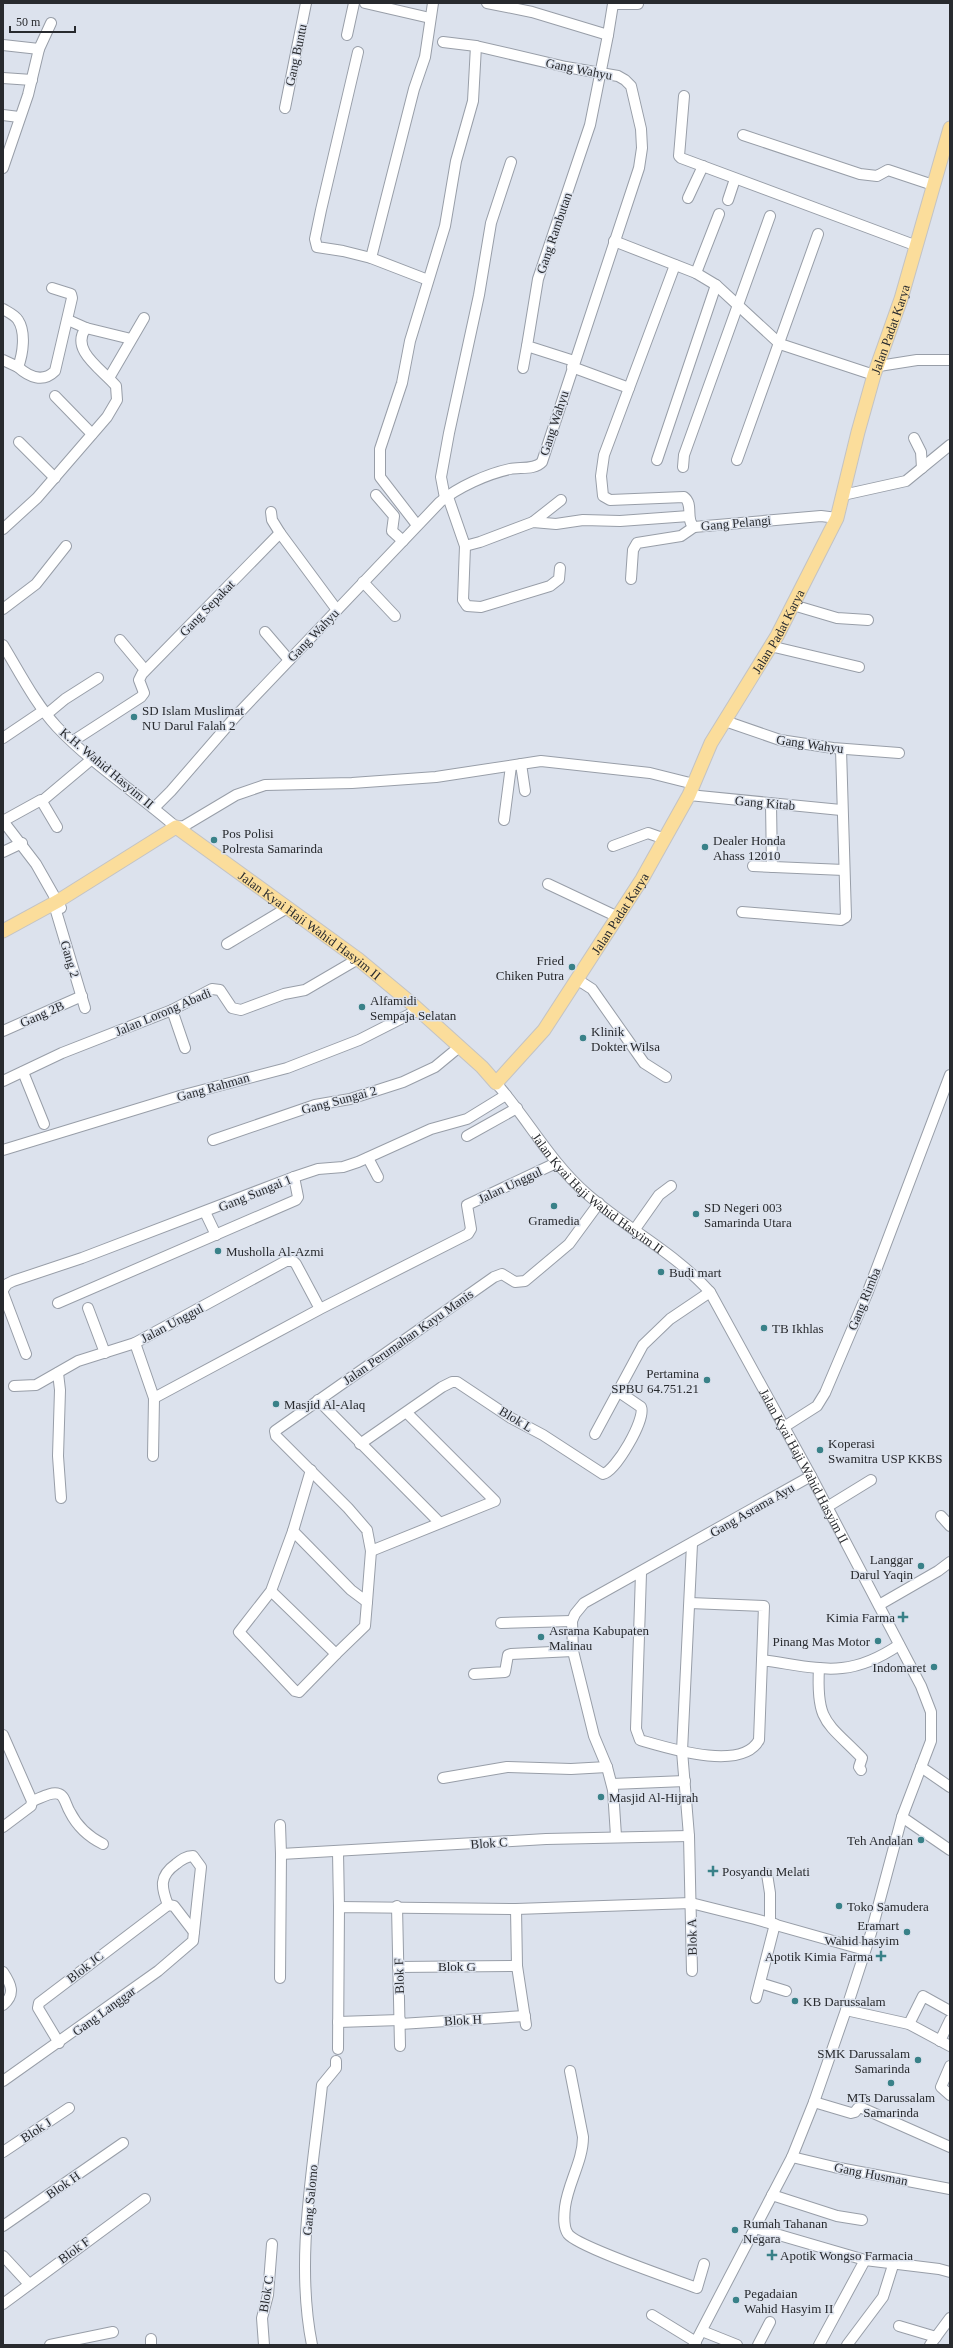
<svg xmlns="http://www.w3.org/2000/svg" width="953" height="2348" font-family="'Times New Roman',serif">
<rect width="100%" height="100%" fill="#dce2ed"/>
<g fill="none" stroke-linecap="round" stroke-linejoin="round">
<defs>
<g id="minor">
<path d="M 365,3 L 430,18"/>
<path d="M 487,3 L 532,12 L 608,35 L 590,125 L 538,279 L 527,346 L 574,361"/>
<path d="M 347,35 L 354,3"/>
<path d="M 608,35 L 613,4 L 638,4"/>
<path d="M 3,45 L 39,49"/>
<path d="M 358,52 L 321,210 L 315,239 L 317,247 L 343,251 L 371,258 L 428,280"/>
<path d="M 3,78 L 32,80"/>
<path d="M 684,96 L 679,156 L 681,158 L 917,246"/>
<path d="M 285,108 L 306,3"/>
<path d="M 3,115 L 19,117"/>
<path d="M 743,135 L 860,174 L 877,176 L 888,170 L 933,185"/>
<path d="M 3,168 L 28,95 L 39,49 L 51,23"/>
<path d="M 688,198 L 703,166"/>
<path d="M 728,200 L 735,179"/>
<path d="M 614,241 L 696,273 L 716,285 L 780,344 L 874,375"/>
<path d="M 371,258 L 414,89 L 425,57 L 433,3"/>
<path d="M 675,265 L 604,455 L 601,476 L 603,496 L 610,500 L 684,497 C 694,504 685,520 694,527 L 821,516 L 837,518"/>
<path d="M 696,273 L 719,214"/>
<path d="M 3,309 C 8,312 15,315 18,320 C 26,332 23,354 18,367 L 3,360"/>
<path d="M 68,320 L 86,328 L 131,339"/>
<path d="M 879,366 L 917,360 L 950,360"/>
<path d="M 18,367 C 29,377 43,383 55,371 L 72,298 L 71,294 L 52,288"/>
<path d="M 572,367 L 629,388"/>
<path d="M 523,368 L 527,346"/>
<path d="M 109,378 L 144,318"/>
<path d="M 55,396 L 92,434"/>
<path d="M 914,438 L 921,452 L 922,468"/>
<path d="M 19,442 L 55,478"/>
<path d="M 657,460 L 716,285"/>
<path d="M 737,460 L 818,234"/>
<path d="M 683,467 L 684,455 L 770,216"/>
<path d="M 376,495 L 394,516 L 392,531 L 403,541"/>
<path d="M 843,495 L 906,481 L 950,445"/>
<path d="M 448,497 L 465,546 L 480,542 L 533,522 L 556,524 L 583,520 L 620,521 L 689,516"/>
<path d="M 445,498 L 441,477 L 449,433 L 479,295 L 491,223 L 511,162"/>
<path d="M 271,512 L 272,520 L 280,533"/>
<path d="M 533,522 L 561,500"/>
<path d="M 417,525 L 380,477 L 380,449 L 402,383 L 410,341 L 445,226 L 456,161 L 473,101 L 476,46"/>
<path d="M 3,529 L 37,498 L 107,417 L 117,400 L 116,386 C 103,370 69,350 86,328"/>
<path d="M 465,546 L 463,600 L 467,606 L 481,607 L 550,586 L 559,579 L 560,568"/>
<path d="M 631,579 L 633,550 L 637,543 L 681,536 L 694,527"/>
<path d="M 363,582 L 395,616"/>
<path d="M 793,605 L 837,618 L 868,620"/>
<path d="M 3,609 L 36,584 L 66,546"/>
<path d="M 265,632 L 289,660"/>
<path d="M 120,640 L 145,670"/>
<path d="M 3,645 C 20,673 35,703 57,727 C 92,764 137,793 176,827 L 184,826 L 236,795 L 265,785 L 352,783 L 436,777 L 541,761 L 650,773 L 694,784"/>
<path d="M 770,646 L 859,667"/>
<path d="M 47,714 L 65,699 L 98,678"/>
<path d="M 725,721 L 780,740 L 833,748 L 899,753"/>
<path d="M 3,738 L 43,711"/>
<path d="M 73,741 L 141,697 L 144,693 L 139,680 L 142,674 L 280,533 L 337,610"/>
<path d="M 521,764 L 525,791"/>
<path d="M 689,795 L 841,810"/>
<path d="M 42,801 L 92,759"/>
<path d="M 771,804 L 772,867"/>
<path d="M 154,808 L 171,791 L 236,716 L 440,502 C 458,487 487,474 510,469 C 520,467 535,470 542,462 L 639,168 L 642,148 L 641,129 L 631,86 L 625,80 L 618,76 L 566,67 L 476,46 L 443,42"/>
<path d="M 504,820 L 511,766"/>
<path d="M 3,821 L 36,864 L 61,908"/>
<path d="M 3,821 L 41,800 L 57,827"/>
<path d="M 613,846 L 648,833 L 665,839"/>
<path d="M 3,852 L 22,843"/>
<path d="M 753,866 L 844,870"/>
<path d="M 548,884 L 618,917"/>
<path d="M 56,911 L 85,1008"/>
<path d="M 742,912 L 841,920 L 846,917 L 841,749"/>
<path d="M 227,944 L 287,908"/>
<path d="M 578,980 L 592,989 L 644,1063 L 666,1077"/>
<path d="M 172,1010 L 185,1048"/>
<path d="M 3,1031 L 82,996"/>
<path d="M 23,1072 L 44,1124"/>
<path d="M 3,1081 L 62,1053 L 172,1010 L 212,989 L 220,990 L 232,1008 L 241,1010 L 284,994 L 305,990 L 358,959"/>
<path id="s1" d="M 496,1083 C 528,1119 550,1162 587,1194 C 627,1229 674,1252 710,1292 L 811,1476 L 921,1686 L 931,1712 L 931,1741 L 902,1817 L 871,1933 L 846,2010 L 814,2102 L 792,2157 L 694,2345"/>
<path d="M 467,1136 L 517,1108"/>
<path d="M 213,1140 L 315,1105 L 350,1099 L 403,1082 L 435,1067 L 458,1048"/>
<path d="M 3,1150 L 180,1096 L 287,1068 L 359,1040 L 418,1010"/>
<path d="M 368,1158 L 378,1177"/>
<path d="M 205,1212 L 216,1235"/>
<path d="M 635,1229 L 659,1195 L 671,1186"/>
<path d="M 3,1290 L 7,1284 L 13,1281 L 82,1258 L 294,1177 L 318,1169 L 343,1167 L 358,1162 L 431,1129 L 467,1119 L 506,1095"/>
<path d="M 3,1293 L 26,1354"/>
<path d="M 58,1303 L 296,1200 L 298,1197 L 294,1177"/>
<path d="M 88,1308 L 105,1353"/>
<path d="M 320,1309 L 154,1398 L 135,1343 L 286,1261 L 293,1261 L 296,1264 L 320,1309 L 468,1234 L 471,1229 L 467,1205 L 556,1163"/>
<path d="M 58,1373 L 60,1390 L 58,1456 L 61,1498"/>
<path d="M 14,1386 L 36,1385 L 78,1361 L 135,1343"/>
<path d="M 318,1400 L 439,1522"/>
<path d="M 407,1413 L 495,1501 L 371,1551 L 367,1530 L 348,1508 L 276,1436 L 275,1431 L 494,1277 L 502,1274 L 515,1282 L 525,1281 L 569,1244 L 599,1203"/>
<path d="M 784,1427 L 817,1406 L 825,1393 L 867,1294 L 950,1075"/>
<path d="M 595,1434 L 643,1345 L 670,1319 L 710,1292"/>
<path d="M 360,1444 L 442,1387 L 452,1382 L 457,1382 L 511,1418 L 543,1435 L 603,1474 C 616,1471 646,1419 641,1407 L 619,1392"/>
<path d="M 153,1456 L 154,1398"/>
<path d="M 311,1470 L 293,1531 L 351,1590 L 367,1602 L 371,1551"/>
<path d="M 827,1507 L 871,1480"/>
<path d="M 941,1516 L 950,1526"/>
<path d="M 692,1544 L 682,1751 L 689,1836 L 692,1971"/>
<path d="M 641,1573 L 636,1729 L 640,1740 C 668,1748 742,1772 759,1740 L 762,1660 C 820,1668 847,1680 899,1645"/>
<path d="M 271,1591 L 336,1654 L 299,1692 L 295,1691 L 239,1632 L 271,1591 L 293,1531"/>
<path d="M 690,1603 L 764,1606 L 762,1660"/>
<path d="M 879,1605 L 938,1571 L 950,1562"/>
<path d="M 501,1623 L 572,1621"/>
<path d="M 336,1654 L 365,1626 L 367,1602"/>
<path d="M 819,1668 C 816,1723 827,1722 862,1758 L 859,1767 L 861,1770"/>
<path d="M 474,1674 L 505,1672 L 508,1655 L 511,1654 L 573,1651"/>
<path d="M 3,1735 L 32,1801 L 31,1806 L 3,1827"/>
<path d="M 921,1767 L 950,1787"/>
<path d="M 443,1778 L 507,1767 L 571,1769 L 607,1767"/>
<path d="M 612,1784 L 685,1781"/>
<path d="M 32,1801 C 39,1799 51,1791 59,1794 C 65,1796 66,1806 70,1812 C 77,1826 89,1837 103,1844"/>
<path d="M 902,1817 L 950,1850"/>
<path d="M 280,1825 L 281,1854"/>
<path d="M 616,1836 L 613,1790 L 607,1767 L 594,1736 L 573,1651 L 572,1621 L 575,1614 L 584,1603 L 811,1476"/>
<path d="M 338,1852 L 339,1907"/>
<path d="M 767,1874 L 770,1893 L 770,1923"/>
<path d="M 168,1905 L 174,1906 L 194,1932"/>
<path d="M 397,1906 L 400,2046"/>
<path d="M 516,1909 L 517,1966 L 526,2025"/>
<path d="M 398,1967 L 517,1966"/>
<path d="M 3,1972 C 11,1984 16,1994 3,2005"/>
<path d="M 280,1978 L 281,1854 L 546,1839 L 689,1836"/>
<path d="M 760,1983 L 786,1991"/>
<path d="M 756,1998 L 775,1924"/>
<path d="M 846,2010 L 909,2024 L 950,2046"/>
<path d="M 338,2022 L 400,2020"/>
<path d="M 400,2024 L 525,2016"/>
<path d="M 909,2024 L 923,1996 L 950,2011"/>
<path d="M 940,2041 L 950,2020"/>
<path d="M 59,2043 L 38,2008 L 39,2003 L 168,1905"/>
<path d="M 338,2049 L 339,1907 L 516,1909 L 691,1903 L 755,1919 L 865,1950"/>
<path d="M 950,2066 L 941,2087 L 950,2095"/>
<path d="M 570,2071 L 583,2137 C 583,2161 568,2183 565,2207 C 564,2216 563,2227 568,2234 C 578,2247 676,2280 697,2288 L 704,2264"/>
<path d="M 3,2081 L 158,1971 L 193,1941 L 201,1867 L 193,1856 C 186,1856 181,1860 176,1864 C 159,1876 161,1887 168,1905"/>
<path d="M 814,2102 L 851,2113 L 855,2112 L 858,2108 L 862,2108 L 950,2147"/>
<path d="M 3,2152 L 69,2108"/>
<path d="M 792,2157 L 834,2167 L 950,2189"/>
<path d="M 772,2195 L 837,2216 L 862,2220"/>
<path d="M 3,2226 L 123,2143"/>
<path d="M 755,2228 L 865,2260 L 939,2269 L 950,2272"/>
<path d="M 3,2256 L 29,2284"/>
<path d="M 3,2304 L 145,2199"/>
<path d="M 652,2315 L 696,2342"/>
<path d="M 899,2326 L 936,2337"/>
<path d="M 702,2331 L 737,2345"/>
<path d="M 151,2339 L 151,2345"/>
<path d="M 50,2345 L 113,2332"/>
<path d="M 264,2345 L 262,2318 L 268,2295 L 272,2244"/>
<path d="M 312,2345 C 295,2260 313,2170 322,2085 L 336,2068 L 336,2061"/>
<path d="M 758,2345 L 770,2322"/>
<path d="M 819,2345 L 865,2260"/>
<path d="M 847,2345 L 883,2297 L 894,2262"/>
<path d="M 930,2345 L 950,2318"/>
</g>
<g id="major">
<path id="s2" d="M 3,931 L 58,901 L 176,827 L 358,959 L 411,1003 L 482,1067 L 496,1083 L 544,1030 L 642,879 L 689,795 L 711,743 L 777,636 L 837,518 L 858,432 L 874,375 L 901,299 L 950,128"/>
</g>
</defs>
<use href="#minor" stroke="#989ea8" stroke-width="12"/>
<use href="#major" stroke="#c3c3c4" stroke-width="15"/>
<use href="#minor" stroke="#fff" stroke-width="10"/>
<use href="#major" stroke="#fbdd9b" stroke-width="13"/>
</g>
<g fill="#398188" stroke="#dce2ed" stroke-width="1.5">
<circle cx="134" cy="717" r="4"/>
<circle cx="214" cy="840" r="4"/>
<circle cx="705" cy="847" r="4"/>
<circle cx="572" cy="967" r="4"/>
<circle cx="362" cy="1007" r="4"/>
<circle cx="583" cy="1038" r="4"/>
<circle cx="554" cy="1206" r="4"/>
<circle cx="696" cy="1214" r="4"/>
<circle cx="218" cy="1251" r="4"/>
<circle cx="661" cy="1272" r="4"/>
<circle cx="764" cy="1328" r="4"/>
<circle cx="707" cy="1380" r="4"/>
<circle cx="276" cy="1404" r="4"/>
<circle cx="820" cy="1450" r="4"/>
<circle cx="921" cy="1566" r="4"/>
<path d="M901 1611h4v4h4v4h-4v4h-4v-4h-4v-4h4z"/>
<circle cx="541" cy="1637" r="4"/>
<circle cx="878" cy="1641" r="4"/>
<circle cx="934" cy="1667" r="4"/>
<circle cx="601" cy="1797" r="4"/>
<circle cx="921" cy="1840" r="4"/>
<path d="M711 1865h4v4h4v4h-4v4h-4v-4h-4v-4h4z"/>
<circle cx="839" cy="1906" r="4"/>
<circle cx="907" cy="1932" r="4"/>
<path d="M879 1950h4v4h4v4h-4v4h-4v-4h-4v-4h4z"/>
<circle cx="795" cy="2001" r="4"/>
<circle cx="918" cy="2060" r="4"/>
<circle cx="891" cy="2083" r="4"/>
<circle cx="735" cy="2230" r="4"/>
<path d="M770 2249h4v4h4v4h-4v4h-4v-4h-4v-4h4z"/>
<circle cx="736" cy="2300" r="4"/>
</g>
<g text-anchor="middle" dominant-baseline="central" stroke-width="3" stroke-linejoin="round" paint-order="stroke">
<g font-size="13" fill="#282a2e" stroke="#dce2ed">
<text transform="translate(296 55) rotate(-78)">Gang Buntu</text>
<text transform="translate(579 69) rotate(11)">Gang Wahyu</text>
<text transform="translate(554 233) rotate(-71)">Gang Rambutan</text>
<text stroke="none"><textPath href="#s2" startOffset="1471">Jalan Padat Karya</textPath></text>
<text transform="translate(554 423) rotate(-72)">Gang Wahyu</text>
<text transform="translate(736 523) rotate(-5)">Gang Pelangi</text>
<text transform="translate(207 608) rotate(-46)">Gang Sepakat</text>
<text stroke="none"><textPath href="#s2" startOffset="1147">Jalan Padat Karya</textPath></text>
<text transform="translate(313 635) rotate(-46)">Gang Wahyu</text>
<text transform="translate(810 744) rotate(8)">Gang Wahyu</text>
<text transform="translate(107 768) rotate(40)">K.H. Wahid Hasyim II</text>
<text transform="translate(765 803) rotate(5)">Gang Kitab</text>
<text stroke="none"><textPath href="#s2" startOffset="823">Jalan Padat Karya</textPath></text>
<text stroke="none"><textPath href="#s2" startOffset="368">Jalan Kyai Haji Wahid Hasyim II</textPath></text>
<text transform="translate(70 959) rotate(73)">Gang 2</text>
<text transform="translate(163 1012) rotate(-23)">Jalan Lorong Abadi</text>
<text transform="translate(42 1014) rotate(-24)">Gang 2B</text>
<text transform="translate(213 1087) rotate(-16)">Gang Rahman</text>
<text transform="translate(339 1100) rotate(-15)">Gang Sungai 2</text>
<text transform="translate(510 1185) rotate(-25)">Jalan Unggul</text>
<text stroke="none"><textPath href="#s1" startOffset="151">Jalan Kyai Haji Wahid Hasyim II</textPath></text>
<text transform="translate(255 1193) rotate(-22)">Gang Sungai 1</text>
<text transform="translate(864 1299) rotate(-68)">Gang Rimba</text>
<text transform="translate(172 1323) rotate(-28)">Jalan Unggul</text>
<text transform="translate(408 1337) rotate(-35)">Jalan Perumahan Kayu Manis</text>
<text transform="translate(516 1419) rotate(31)">Blok L</text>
<text stroke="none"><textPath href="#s1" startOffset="499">Jalan Kyai Haji Wahid Hasyim II</textPath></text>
<text transform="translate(752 1510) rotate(-30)">Gang Asrama Ayu</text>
<text transform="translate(489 1843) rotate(-4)">Blok C</text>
<text transform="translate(692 1937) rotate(-91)">Blok A</text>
<text x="457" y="1966">Blok G</text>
<text transform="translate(85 1967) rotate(-38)">Blok JC</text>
<text transform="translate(399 1976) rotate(-92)">Blok F</text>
<text transform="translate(104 2011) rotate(-36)">Gang Langgar</text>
<text transform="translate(463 2020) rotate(-3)">Blok H</text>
<text transform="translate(36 2130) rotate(-33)">Blok J</text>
<text transform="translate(871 2174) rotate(11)">Gang Husman</text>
<text transform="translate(63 2185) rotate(-35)">Blok H</text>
<text transform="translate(310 2200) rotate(-85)">Gang Salomo</text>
<text transform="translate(74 2250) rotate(-36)">Blok F</text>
<text transform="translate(266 2294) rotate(-81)">Blok C</text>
</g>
<g font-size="13" fill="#282a2e" stroke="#dce2ed" text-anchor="start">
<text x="142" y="710">SD Islam Muslimat<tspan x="142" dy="15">NU Darul Falah 2</tspan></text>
<text x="222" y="833">Pos Polisi<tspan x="222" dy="15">Polresta Samarinda</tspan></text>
<text x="713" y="840">Dealer Honda<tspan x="713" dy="15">Ahass 12010</tspan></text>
<text x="564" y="960" text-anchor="end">Fried<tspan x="564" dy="15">Chiken Putra</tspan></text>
<text x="370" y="1000">Alfamidi<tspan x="370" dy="15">Sempaja Selatan</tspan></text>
<text x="591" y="1031">Klinik<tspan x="591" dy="15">Dokter Wilsa</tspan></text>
<text x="704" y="1207">SD Negeri 003<tspan x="704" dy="15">Samarinda Utara</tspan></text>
<text x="554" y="1220" text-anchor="middle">Gramedia</text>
<text x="226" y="1251">Musholla Al-Azmi</text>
<text x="669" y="1272">Budi mart</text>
<text x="772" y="1328">TB Ikhlas</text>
<text x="699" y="1373" text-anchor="end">Pertamina<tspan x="699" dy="15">SPBU 64.751.21</tspan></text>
<text x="284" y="1404">Masjid Al-Alaq</text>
<text x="828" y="1443">Koperasi<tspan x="828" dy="15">Swamitra USP KKBS</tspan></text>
<text x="913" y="1559" text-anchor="end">Langgar<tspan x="913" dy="15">Darul Yaqin</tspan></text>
<text x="895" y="1617" text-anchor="end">Kimia Farma</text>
<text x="549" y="1630">Asrama Kabupaten<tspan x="549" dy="15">Malinau</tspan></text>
<text x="870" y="1641" text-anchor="end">Pinang Mas Motor</text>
<text x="926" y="1667" text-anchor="end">Indomaret</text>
<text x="609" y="1797">Masjid Al-Hijrah</text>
<text x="913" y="1840" text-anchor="end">Teh Andalan</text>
<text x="722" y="1871">Posyandu Melati</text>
<text x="847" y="1906">Toko Samudera</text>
<text x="899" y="1925" text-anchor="end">Eramart<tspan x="899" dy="15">Wahid hasyim</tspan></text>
<text x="873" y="1956" text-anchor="end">Apotik Kimia Farma</text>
<text x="803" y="2001">KB Darussalam</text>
<text x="910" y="2053" text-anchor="end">SMK Darussalam<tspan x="910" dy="15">Samarinda</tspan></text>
<text x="891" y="2097" text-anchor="middle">MTs Darussalam<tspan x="891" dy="15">Samarinda</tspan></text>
<text x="743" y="2223">Rumah Tahanan<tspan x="743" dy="15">Negara</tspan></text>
<text x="780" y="2255">Apotik Wongso Farmacia</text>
<text x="744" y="2293">Pegadaian<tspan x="744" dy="15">Wahid Hasyim II</tspan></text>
</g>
</g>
<rect width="953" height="2348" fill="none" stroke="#282a2e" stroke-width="8"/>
<path d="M10 26v6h65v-6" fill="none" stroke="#282a2e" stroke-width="2"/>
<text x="16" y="26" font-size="12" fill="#282a2e" stroke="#dce2ed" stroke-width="3" paint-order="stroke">50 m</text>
</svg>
